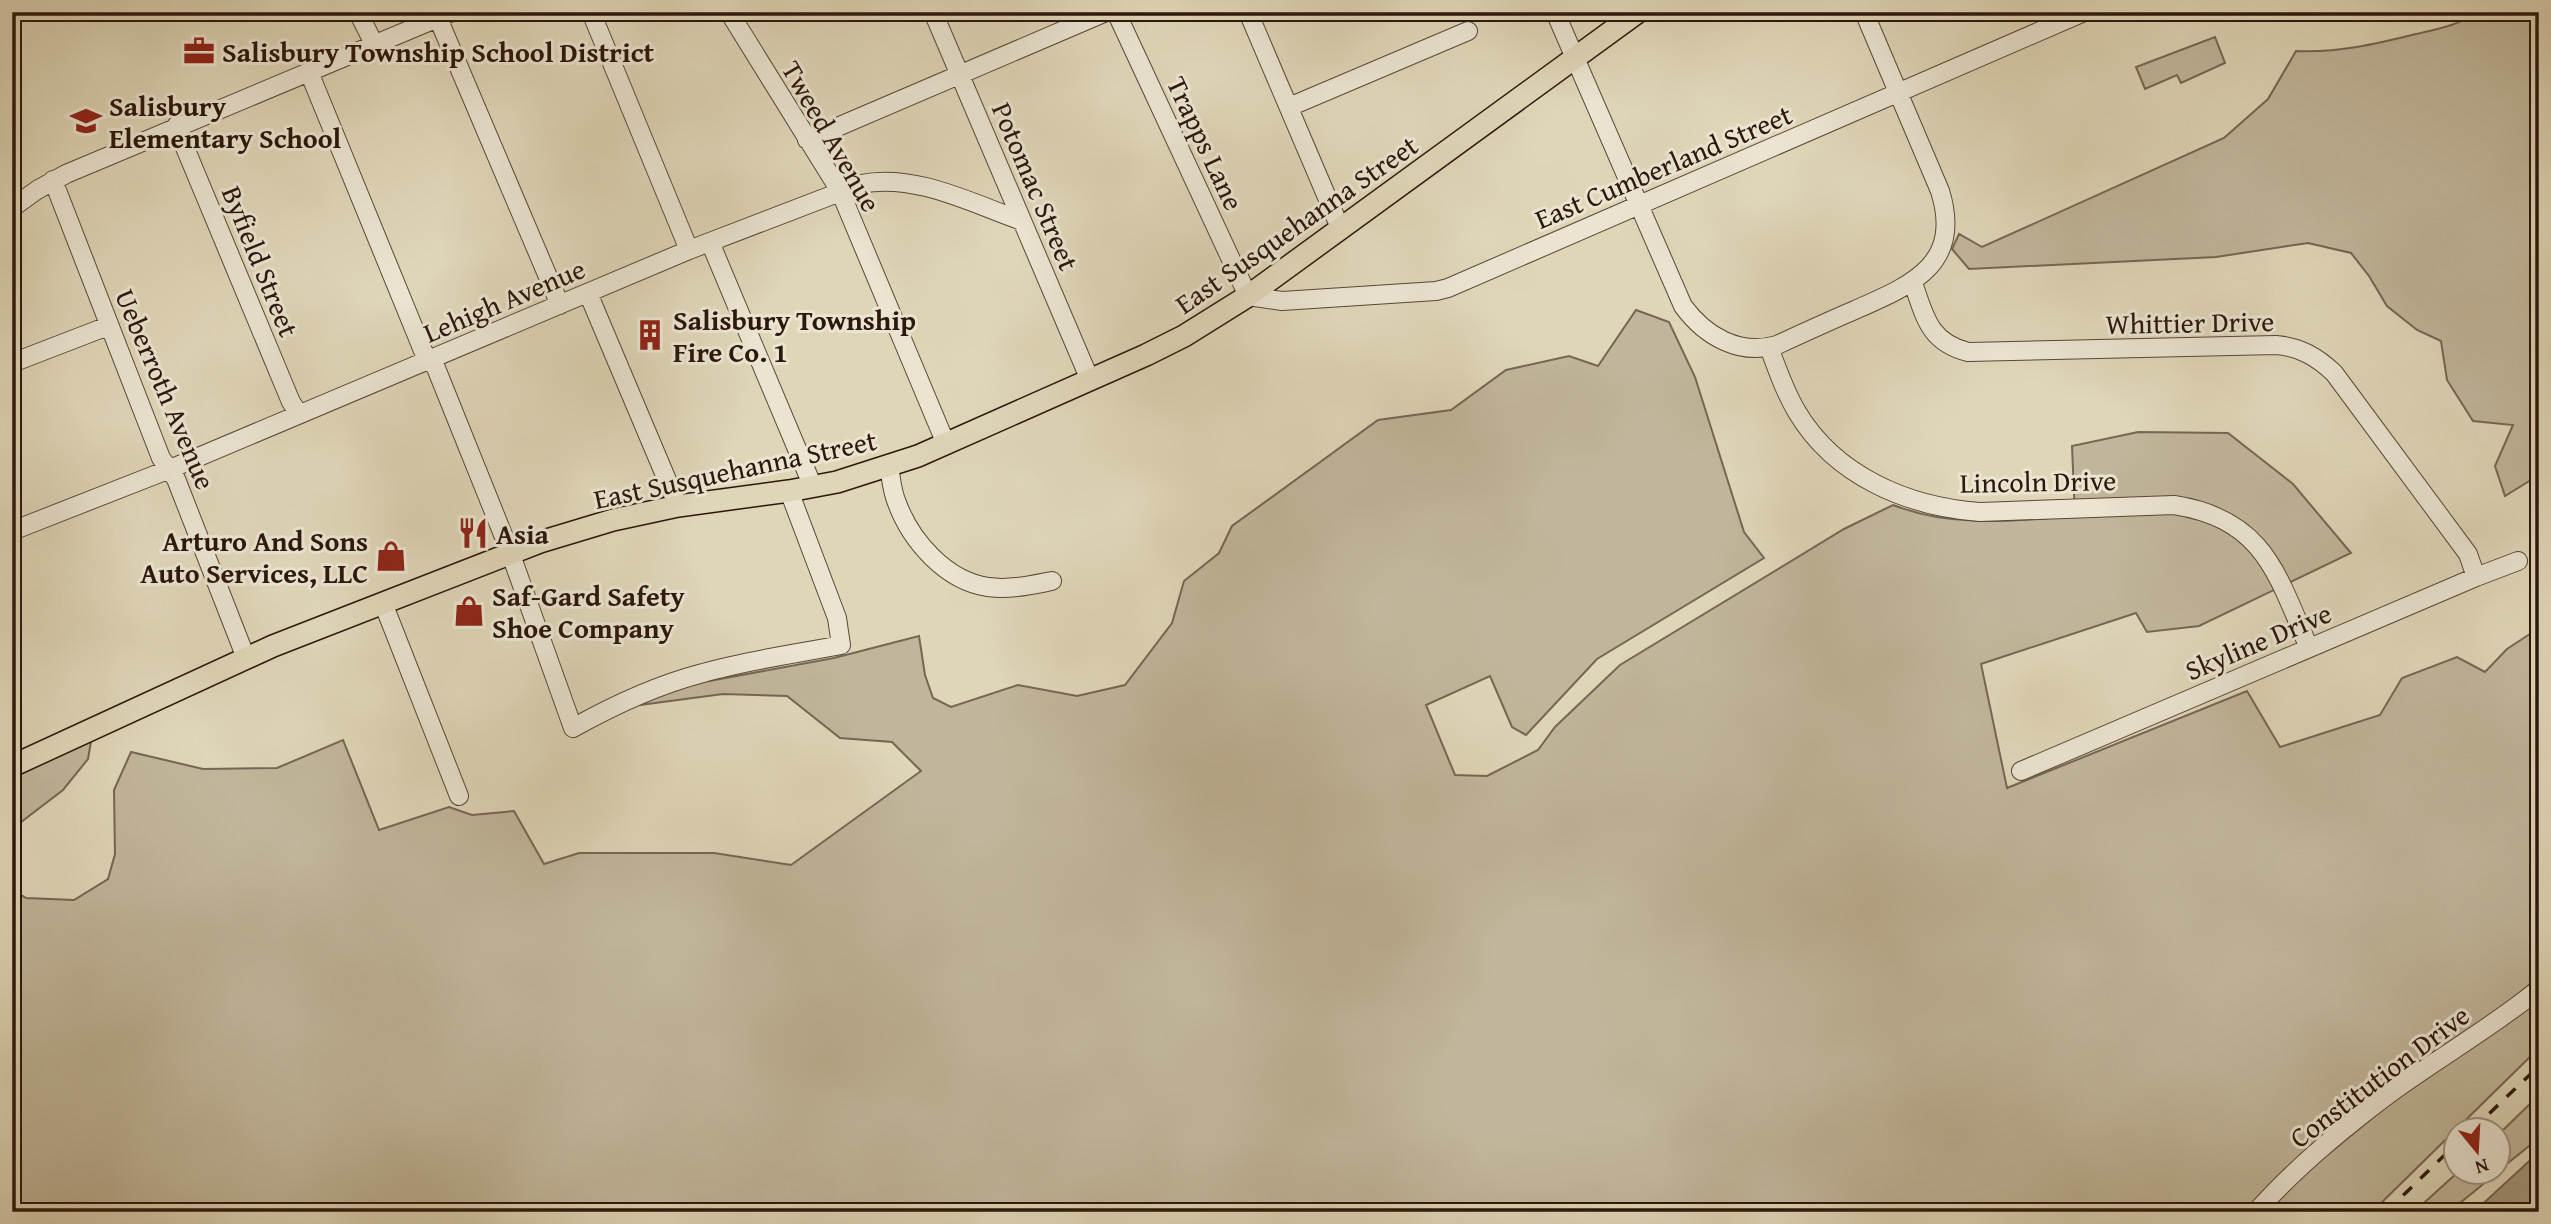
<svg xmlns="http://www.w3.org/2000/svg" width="2551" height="1224" font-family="'Gentium Book Plus',serif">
<rect width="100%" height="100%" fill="#dfd6b8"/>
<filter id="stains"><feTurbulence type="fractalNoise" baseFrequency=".00286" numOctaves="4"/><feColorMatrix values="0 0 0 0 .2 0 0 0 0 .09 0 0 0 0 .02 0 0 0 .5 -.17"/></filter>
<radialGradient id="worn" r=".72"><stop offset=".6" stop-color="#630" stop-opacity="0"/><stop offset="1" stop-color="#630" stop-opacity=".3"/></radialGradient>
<path fill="#c1b69b" stroke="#766654" stroke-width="2" d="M 2478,12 L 2539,12 L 2539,475 L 2505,496 L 2495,466 L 2513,425 L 2473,421 L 2447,380 L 2441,341 L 2417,330 L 2387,306 L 2369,276 L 2351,253 L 2308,243 L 2216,257 L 1969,269 L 1952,249 L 1959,234 L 1982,247 L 2224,138 L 2268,99 L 2296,51 C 2338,53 2376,44 2416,34 C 2438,29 2459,25 2478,12 Z
M 2215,37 L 2225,63 L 2181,83 L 2177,75 L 2145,89 L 2136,67 Z
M 1636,310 L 1669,322 L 1695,377 L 1744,532 L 1764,558 L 1597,659 L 1526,735 L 1512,727 L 1490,676 L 1426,705 L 1455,775 L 1487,776 L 1538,750 L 1555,727 L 1620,665 L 1844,529 L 1893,505 C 1952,528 2012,521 2075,516 L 2072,446 L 2138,432 L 2228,433 L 2293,484 L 2351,553 L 2199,626 L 2147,632 L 2136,613 L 1981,664 L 2007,788 L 2247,691 L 2280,747 L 2380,715 L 2402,678 L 2457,657 L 2485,672 L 2507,649 L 2539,628 L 2539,977 L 2249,1212 L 12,1212 L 12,889 L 26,898 L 74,900 L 108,879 L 115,854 L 114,790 L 131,752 L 203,769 L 277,768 L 343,740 L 379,830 L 449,807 L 472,815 L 514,811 L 544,864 L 579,853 L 714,853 L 791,865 L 921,771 L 892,742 L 840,738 L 787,696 L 723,694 L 640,705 L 671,688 L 834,658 L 919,636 L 925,675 L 933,698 L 951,707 L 1018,685 L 1077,696 L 1125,685 L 1172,623 L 1184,581 L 1219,553 L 1232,526 L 1378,420 L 1451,410 L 1506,370 L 1569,356 L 1598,366 Z
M 93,730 L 88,759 L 63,790 L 12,829 L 12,766 Z
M 2539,995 L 2539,1048 L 2372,1212 L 2264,1212 L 2277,1196 L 2387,1106 L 2468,1050 Z
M 2539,1095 L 2539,1138 L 2498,1171 L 2499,1134 Z
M 2458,1172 L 2498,1172 L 2449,1212 L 2414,1212 Z"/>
<path fill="#a2957e" stroke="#736350" stroke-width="2" d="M 2539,1152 L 2539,1212 L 2474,1212 Z"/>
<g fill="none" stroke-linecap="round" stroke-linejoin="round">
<defs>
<path id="minor" d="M 358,12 L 374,44
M 591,12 L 689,250
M 729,12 L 840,191 L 946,444
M 933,12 L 1090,380
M 1116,12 L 1248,296 L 1282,301 L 1436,291 L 1448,288 L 2084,12
M 1248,12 L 1341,230
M 1555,12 L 1683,306 C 1705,336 1739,356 1777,345 C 1803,333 1829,321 1855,310 C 1911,285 1963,265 1940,191 L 1864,12
M 438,18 L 560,305
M 309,72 L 424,353 L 436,368 L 510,552 L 573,728 C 614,705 657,685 703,673 C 748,660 795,654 841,645 L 837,618 L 789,491
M 1289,107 L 1468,31
M 176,126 L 291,402 L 299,414
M 807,140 L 1106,12
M 53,180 L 161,458 L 176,479 L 246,658
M 12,208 L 37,190 L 66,174 L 452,12
M 710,242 L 813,487
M 1913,283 C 1925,317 1929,342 1968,352 L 2276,345 C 2300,347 2317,357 2334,373 L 2468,554 L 2476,577
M 588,293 L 678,506
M 1769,347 C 1777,369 1785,392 1797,412 C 1835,476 1908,507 1980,512 L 2174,505 C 2264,519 2277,574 2309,648
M 12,363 L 108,326
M 889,466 C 891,478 892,492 897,503 C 911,541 946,581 988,587 C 1010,590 1031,585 1052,581
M 12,531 L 170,469 L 689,250 L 861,184 C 915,173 971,203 1022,221
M 383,603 L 459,796
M 2021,771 L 2476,577 L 2518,561
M 2256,1212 C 2295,1168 2342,1129 2389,1094 C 2438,1058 2491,1028 2539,989"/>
<path id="major" d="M 12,766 L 273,646 L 540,542 L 613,520 L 678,506 L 789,491 L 837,482 L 918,456 L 1146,355 L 1184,336 L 1248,296 L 1638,12"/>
</defs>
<use href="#minor" stroke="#594737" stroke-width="20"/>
<use href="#major" stroke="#2c170c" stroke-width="24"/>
<use href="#minor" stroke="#eae4d1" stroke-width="18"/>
<use href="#major" stroke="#dfd6b8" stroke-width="21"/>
<path stroke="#2c170c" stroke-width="3.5" stroke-dasharray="12 12" stroke-linecap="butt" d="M 2472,1130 L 2539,1066
M 2386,1212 L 2456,1144"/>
</g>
<defs>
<symbol id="office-bare" viewBox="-9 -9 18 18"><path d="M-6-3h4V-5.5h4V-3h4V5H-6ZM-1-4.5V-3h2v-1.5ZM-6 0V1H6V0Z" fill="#8f2418" stroke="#eae4d1" stroke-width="2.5" paint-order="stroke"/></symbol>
<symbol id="school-bare" viewBox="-9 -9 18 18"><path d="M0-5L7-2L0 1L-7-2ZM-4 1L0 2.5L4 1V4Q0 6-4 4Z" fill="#8f2418" stroke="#eae4d1" stroke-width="2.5" paint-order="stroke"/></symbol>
<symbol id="building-bare" viewBox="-9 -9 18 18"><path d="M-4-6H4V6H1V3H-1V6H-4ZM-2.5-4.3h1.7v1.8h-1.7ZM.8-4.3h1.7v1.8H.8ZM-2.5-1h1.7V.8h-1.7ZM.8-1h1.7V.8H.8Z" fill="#8f2418" stroke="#eae4d1" stroke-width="2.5" paint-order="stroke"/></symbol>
<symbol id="restaurant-bare" viewBox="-9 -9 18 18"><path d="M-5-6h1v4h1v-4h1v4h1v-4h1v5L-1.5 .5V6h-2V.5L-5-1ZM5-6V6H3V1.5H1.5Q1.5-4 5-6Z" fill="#8f2418" stroke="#eae4d1" stroke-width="2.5" paint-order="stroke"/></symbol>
<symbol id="shop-bare" viewBox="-9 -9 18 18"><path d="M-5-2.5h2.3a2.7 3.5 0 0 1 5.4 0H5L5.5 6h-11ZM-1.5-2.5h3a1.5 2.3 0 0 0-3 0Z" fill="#8f2418" stroke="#eae4d1" stroke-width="2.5" paint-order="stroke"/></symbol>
</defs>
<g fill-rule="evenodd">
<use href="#office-bare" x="177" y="29" width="44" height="44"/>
<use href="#school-bare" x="64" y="99" width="44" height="44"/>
<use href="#building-bare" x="628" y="313" width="44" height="44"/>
<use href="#restaurant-bare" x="451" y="511" width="44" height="44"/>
<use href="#shop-bare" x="369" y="534" width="44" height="44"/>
<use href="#shop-bare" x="447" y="589" width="44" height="44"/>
</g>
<g text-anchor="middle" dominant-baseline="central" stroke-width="6" stroke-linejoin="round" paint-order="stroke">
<g font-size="28" font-weight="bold" fill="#2c170c" stroke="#eae4d1" text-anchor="start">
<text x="222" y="51">Salisbury Township School District</text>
<text x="109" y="105">Salisbury<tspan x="109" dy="32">Elementary School</tspan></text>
<text x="673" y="319">Salisbury Township<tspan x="673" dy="32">Fire Co. 1</tspan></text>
<text x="496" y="533">Asia</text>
<text x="368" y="540" text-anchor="end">Arturo And Sons<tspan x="368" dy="32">Auto Services, LLC</tspan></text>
<text x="492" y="595">Saf-Gard Safety<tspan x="492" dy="32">Shoe Company</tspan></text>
</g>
<g font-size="28" fill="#2c170c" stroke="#eae4d1">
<text transform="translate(832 136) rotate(60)">Tweed Avenue</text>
<text transform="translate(1206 143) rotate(65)">Trapps Lane</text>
<text transform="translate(1663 166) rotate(-23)">East Cumberland Street</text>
<text transform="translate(1036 186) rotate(67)">Potomac Street</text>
<text transform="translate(1296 224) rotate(-35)">East Susquehanna Street</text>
<text transform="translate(261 261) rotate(68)">Byfield Street</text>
<text transform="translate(504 300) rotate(-23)">Lehigh Avenue</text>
<text transform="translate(2190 322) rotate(-1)">Whittier Drive</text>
<text transform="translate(166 389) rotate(67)">Ueberroth Avenue</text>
<text transform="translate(735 469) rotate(-12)">East Susquehanna Street</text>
<text transform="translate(2038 481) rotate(-1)">Lincoln Drive</text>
<text transform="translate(2258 641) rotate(-23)">Skyline Drive</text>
<text transform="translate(2379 1076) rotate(-37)">Constitution Drive</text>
</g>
</g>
<rect width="2551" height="1224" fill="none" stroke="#dfd6b8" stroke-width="42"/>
<rect x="14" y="14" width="2523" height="1196" fill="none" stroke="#2c170c" stroke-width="3.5"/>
<rect x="21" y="21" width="2509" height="1182" fill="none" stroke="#2c170c" stroke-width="2"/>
<g transform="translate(2477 1151) rotate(162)"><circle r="33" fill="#eae4d1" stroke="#9e9282" stroke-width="2"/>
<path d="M0-5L12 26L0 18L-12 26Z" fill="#8f2418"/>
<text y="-10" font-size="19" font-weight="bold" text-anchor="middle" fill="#2c170c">N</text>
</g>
<rect width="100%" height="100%" filter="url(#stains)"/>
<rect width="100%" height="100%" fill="url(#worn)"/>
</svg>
